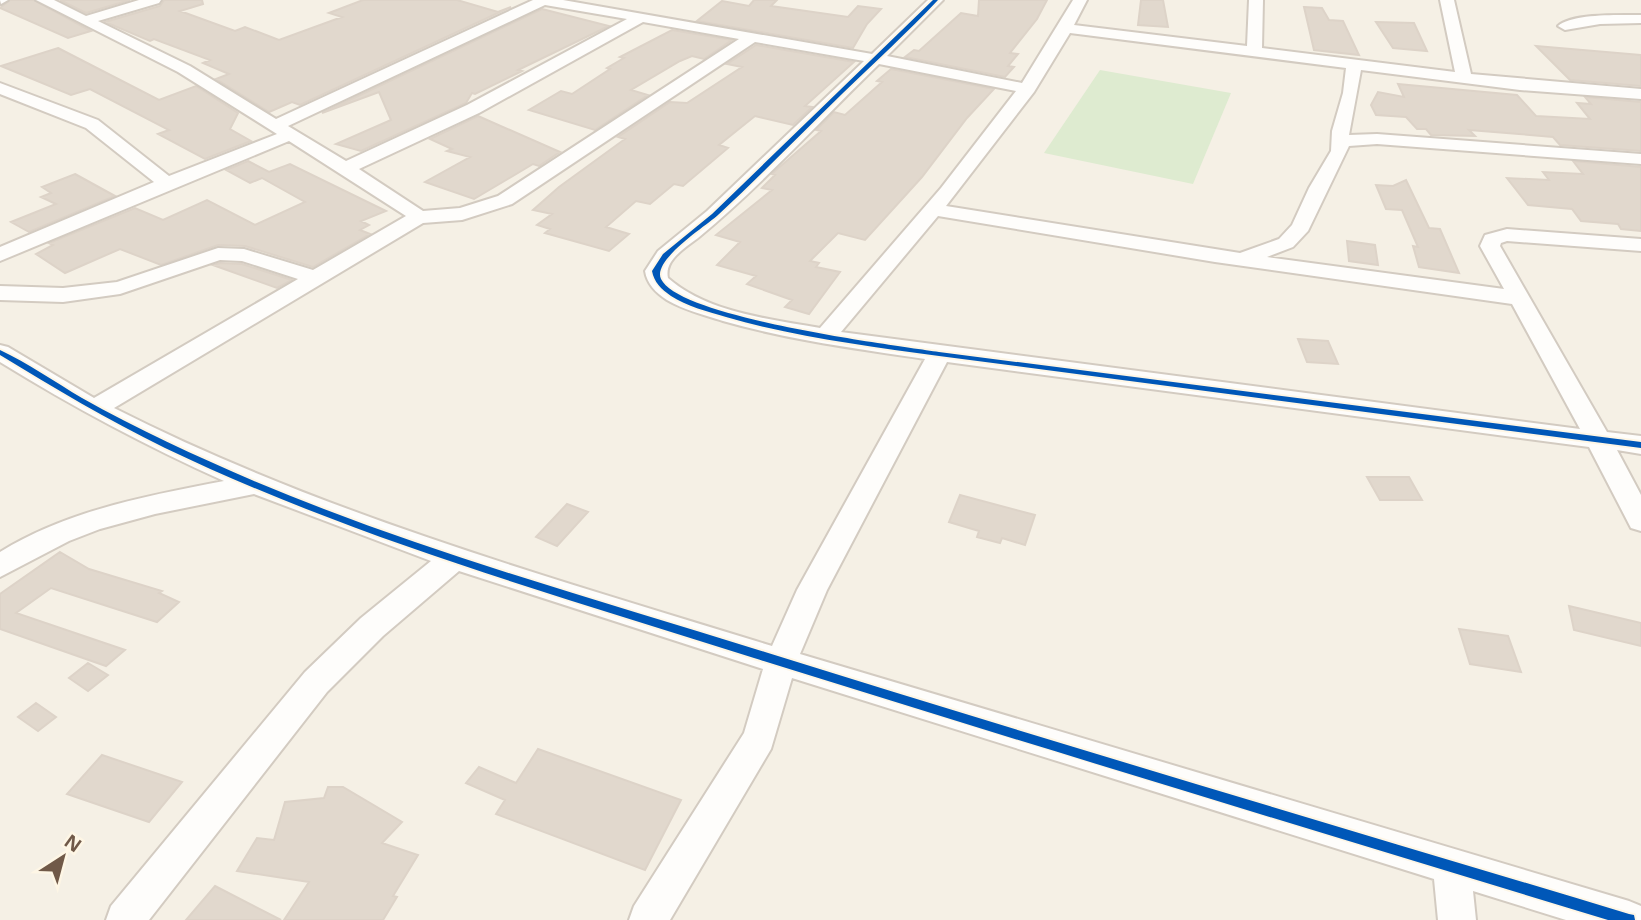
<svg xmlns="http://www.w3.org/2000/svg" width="1641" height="920" font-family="'Open Sans',sans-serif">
<rect width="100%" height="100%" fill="#f5f0e5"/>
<path fill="#deebd0" d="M 1100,70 L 1231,93 L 1193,184 L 1044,153 Z"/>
<path fill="#e1d8cd" stroke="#ddd3c8" stroke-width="2" d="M 10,0 L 34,0 L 91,31 L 68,38 L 0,8 Z
M 60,0 L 130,0 L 86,13 Z
M 164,0 L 202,0 L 203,4 L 180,11 L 235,31 L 245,27 L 279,40 L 342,17 L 329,13 L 363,0 L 457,0 L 498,12 L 511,7 L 300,105 L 292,102 L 269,112 L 216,79 L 229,74 L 203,63 L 210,60 L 154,39 L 150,41 L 105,22 L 160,6 Z
M 754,0 L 777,0 L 771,6 L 848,17 L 858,6 L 881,9 L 867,24 L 853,48 L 697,21 L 722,1 L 749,6 Z
M 979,0 L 1047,0 L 1037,19 L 1010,53 L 1018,54 L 1008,66 L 1014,67 L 1005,77 L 905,57 L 914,50 L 919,51 L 961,13 L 978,16 Z
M 1141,0 L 1163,0 L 1168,27 L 1138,25 Z
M 1304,7 L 1322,8 L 1329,20 L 1343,21 L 1359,55 L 1314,50 Z
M 542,9 L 609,26 L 518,70 L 522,71 L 475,94 L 472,93 L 466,103 L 361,151 L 336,144 L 391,120 L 379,92 L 322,113 Z
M 1376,22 L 1414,23 L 1427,51 L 1393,48 Z
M 672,30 L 732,40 L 704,59 L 692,56 L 680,61 L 631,90 L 648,95 L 595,130 L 529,110 L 561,91 L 572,94 L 610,69 L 607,68 L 624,58 L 620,57 Z
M 756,45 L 854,62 L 805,106 L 812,107 L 793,125 L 755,116 L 719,145 L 728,148 L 683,186 L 674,184 L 650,204 L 636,201 L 606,227 L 629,234 L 609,251 L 545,233 L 550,229 L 537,225 L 552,214 L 533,210 L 559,187 L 625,139 L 618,137 L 670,102 L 687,103 L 742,67 L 727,64 Z
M 1536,46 L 1641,55 L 1641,86 L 1570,80 Z
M 58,48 L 159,100 L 196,86 L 238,113 L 230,129 L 251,141 L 205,159 L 158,134 L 169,130 L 90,89 L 71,95 L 1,66 Z
M 891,69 L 994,89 L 967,118 L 922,177 L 865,240 L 838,233 L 810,261 L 819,263 L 816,267 L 840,272 L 809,314 L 785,307 L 792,300 L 747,284 L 756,276 L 717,265 L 740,242 L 716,235 L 772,190 L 762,188 L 775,175 L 772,174 L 775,171 L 821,131 L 816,130 L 834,112 L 845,115 L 882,82 L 877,81 Z
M 1398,84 L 1517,95 L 1536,116 L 1590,119 L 1577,103 L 1591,104 L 1585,97 L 1641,102 L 1641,151 L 1560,145 L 1553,137 L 1519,134 L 1469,130 L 1475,136 L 1431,135 L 1426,129 L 1417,129 L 1406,117 L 1376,115 L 1371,105 L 1378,92 L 1404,97 Z
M 478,116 L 560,152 L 539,166 L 533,164 L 474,199 L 425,182 L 470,157 L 447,151 L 452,149 L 430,139 Z
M 248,161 L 269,172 L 290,164 L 386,211 L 361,221 L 369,225 L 360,230 L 370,234 L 313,267 L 245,246 L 218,245 L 161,265 L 120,249 L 65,273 L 36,254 L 53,245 L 49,243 L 135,208 L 163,220 L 207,200 L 255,225 L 305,202 L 262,178 L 250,183 L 226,170 Z
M 1573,161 L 1641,167 L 1641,231 L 1621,229 L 1618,224 L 1581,221 L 1572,209 L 1528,205 L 1507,178 L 1549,180 L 1543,172 L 1583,174 Z
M 75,174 L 115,196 L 29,232 L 11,222 L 56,204 L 41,197 L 51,193 L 42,187 Z
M 1406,180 L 1429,228 L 1440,229 L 1459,273 L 1419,267 L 1413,246 L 1418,247 L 1402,210 L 1386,209 L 1376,185 L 1393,186 Z
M 1347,241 L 1375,245 L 1378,265 L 1349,261 Z
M 220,263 L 242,264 L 292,280 L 277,288 L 213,265 Z
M 1298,339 L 1328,341 L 1338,364 L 1307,362 Z
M 1367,477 L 1409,477 L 1422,500 L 1380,500 Z
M 960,495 L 1035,515 L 1025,545 L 1002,538 L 1000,543 L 977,537 L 979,531 L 949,522 Z
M 567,504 L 588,512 L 557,546 L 536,537 Z
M 60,552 L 89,569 L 162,591 L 159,593 L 179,602 L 157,622 L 51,588 L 16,613 L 125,650 L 106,666 L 0,629 L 0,594 Z
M 1569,606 L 1641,623 L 1641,646 L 1574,630 Z
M 1459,629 L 1508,636 L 1521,672 L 1470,664 Z
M 88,663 L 108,675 L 88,691 L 69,678 Z
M 36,703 L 56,717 L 38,731 L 18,717 Z
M 538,749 L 681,800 L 645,870 L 496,814 L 505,800 L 466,783 L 479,767 L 516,783 Z
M 102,755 L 182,782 L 149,822 L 67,794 Z
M 328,787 L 343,787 L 402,822 L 382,843 L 418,855 L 393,896 L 397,897 L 383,920 L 284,920 L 309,882 L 237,871 L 257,838 L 274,840 L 285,802 L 324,798 Z
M 215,886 L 281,920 L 186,920 Z"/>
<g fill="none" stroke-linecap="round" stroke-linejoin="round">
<defs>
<path id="minor" d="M 0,0 L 8,0 L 1,4 Z
M 36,0 L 54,0 L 86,16 L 139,0 L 161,0 L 159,3 L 98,21 L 190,66 L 276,119 L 533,0 L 563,0 L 872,54 L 928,0 L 943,0 L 887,56 L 1022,83 L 1073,0 L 1087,0 L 1074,25 L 1247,46 L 1249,0 L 1263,0 L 1262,48 L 1455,72 L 1440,0 L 1454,0 L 1471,74 L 1641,89 L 1641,99 L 1520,90 L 1361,70 L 1349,135 L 1377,134 L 1641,154 L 1641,164 L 1377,144 L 1349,146 L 1308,231 L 1293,247 L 1267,257 L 1504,289 L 1480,246 L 1485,235 L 1507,229 L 1641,239 L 1641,251 L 1507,241 L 1501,243 L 1500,246 L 1607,432 L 1641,436 L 1641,454 L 1617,450 L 1641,495 L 1641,531 L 1631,528 L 1589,447 L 947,362 L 827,590 L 800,654 L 1629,901 L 1641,906 L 1641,920 L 1566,920 L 1473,891 L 1476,920 L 1438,920 L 1434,879 L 792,678 L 771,749 L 670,920 L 629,920 L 634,906 L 744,733 L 763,669 L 459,571 L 383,636 L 327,692 L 149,920 L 106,920 L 111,906 L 305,672 L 361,618 L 431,561 L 254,494 L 155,514 L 100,529 L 69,541 L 0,577 L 0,552 C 68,510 147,496 224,481 C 146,446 73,407 0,362 L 0,345 L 8,347 L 94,398 L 298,279 L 242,261 L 220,260 L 120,294 L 63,302 L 0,300 L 0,286 L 63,288 L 117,282 L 218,248 L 244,249 L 313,270 L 406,216 L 289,141 L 0,261 L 0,247 L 154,182 L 86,128 L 0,94 L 0,83 L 98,120 L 169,176 L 277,134 L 178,72 ZM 545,5 L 627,19 L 467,105 L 346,161 L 288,126 ZM 643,22 L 739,39 L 498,196 L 460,208 L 423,211 L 359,169 L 479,113 ZM 1070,33 L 1346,68 L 1343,93 L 1332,131 L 1331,151 L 1309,188 L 1292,225 L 1279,239 L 1240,253 L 946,206 L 1034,92 ZM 755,42 L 864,61 L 707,211 L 658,251 L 645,271 C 647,284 656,293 667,300 C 684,310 704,315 723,321 C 789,340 857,349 925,359 L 797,590 L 772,646 C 549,577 323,514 114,408 L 423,223 L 462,220 L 512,204 ZM 879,64 L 1016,91 L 941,188 L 820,328 C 770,319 708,313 668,278 C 664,260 685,248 698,238 C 762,185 819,122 879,64 ZM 938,216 L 1215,262 L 1512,304 L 1580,429 L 841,332 Z
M 1641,15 L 1641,23 L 1600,24 L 1565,30 L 1558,26 C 1572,13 1621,15 1641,15 Z"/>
</defs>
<use href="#minor" stroke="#d3cbc1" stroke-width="4"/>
<use href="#minor" fill="#fefdfb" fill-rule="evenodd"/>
<defs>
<path id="cycleway" d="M 933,0 L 938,0 C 908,32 875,62 843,93 C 802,133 761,175 718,215 C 706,226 652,260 661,279 C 680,318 892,345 939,352 L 1641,442 L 1641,448 L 939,356 C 868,346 795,337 726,317 C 709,312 686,306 671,296 C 661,289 654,282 652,271 L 663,254 L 712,214 Z
M 0,350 C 28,363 55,382 82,398 C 137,429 196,456 254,481 C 418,550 594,599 765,652 C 1052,742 1341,827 1629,914 L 1634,915 L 1635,920 L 1608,920 C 1323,833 1038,747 754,658 C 556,595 353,538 165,448 C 108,420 54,388 0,355 Z"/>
</defs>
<use href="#cycleway" stroke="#fef6e5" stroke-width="4"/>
<use href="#cycleway" fill="#0057b8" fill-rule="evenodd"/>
</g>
<g transform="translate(63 857) rotate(36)" stroke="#fef6e5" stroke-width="5" paint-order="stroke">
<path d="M0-5L12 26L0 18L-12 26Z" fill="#705948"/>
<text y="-10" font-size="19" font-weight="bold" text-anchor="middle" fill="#705948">N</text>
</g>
</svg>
